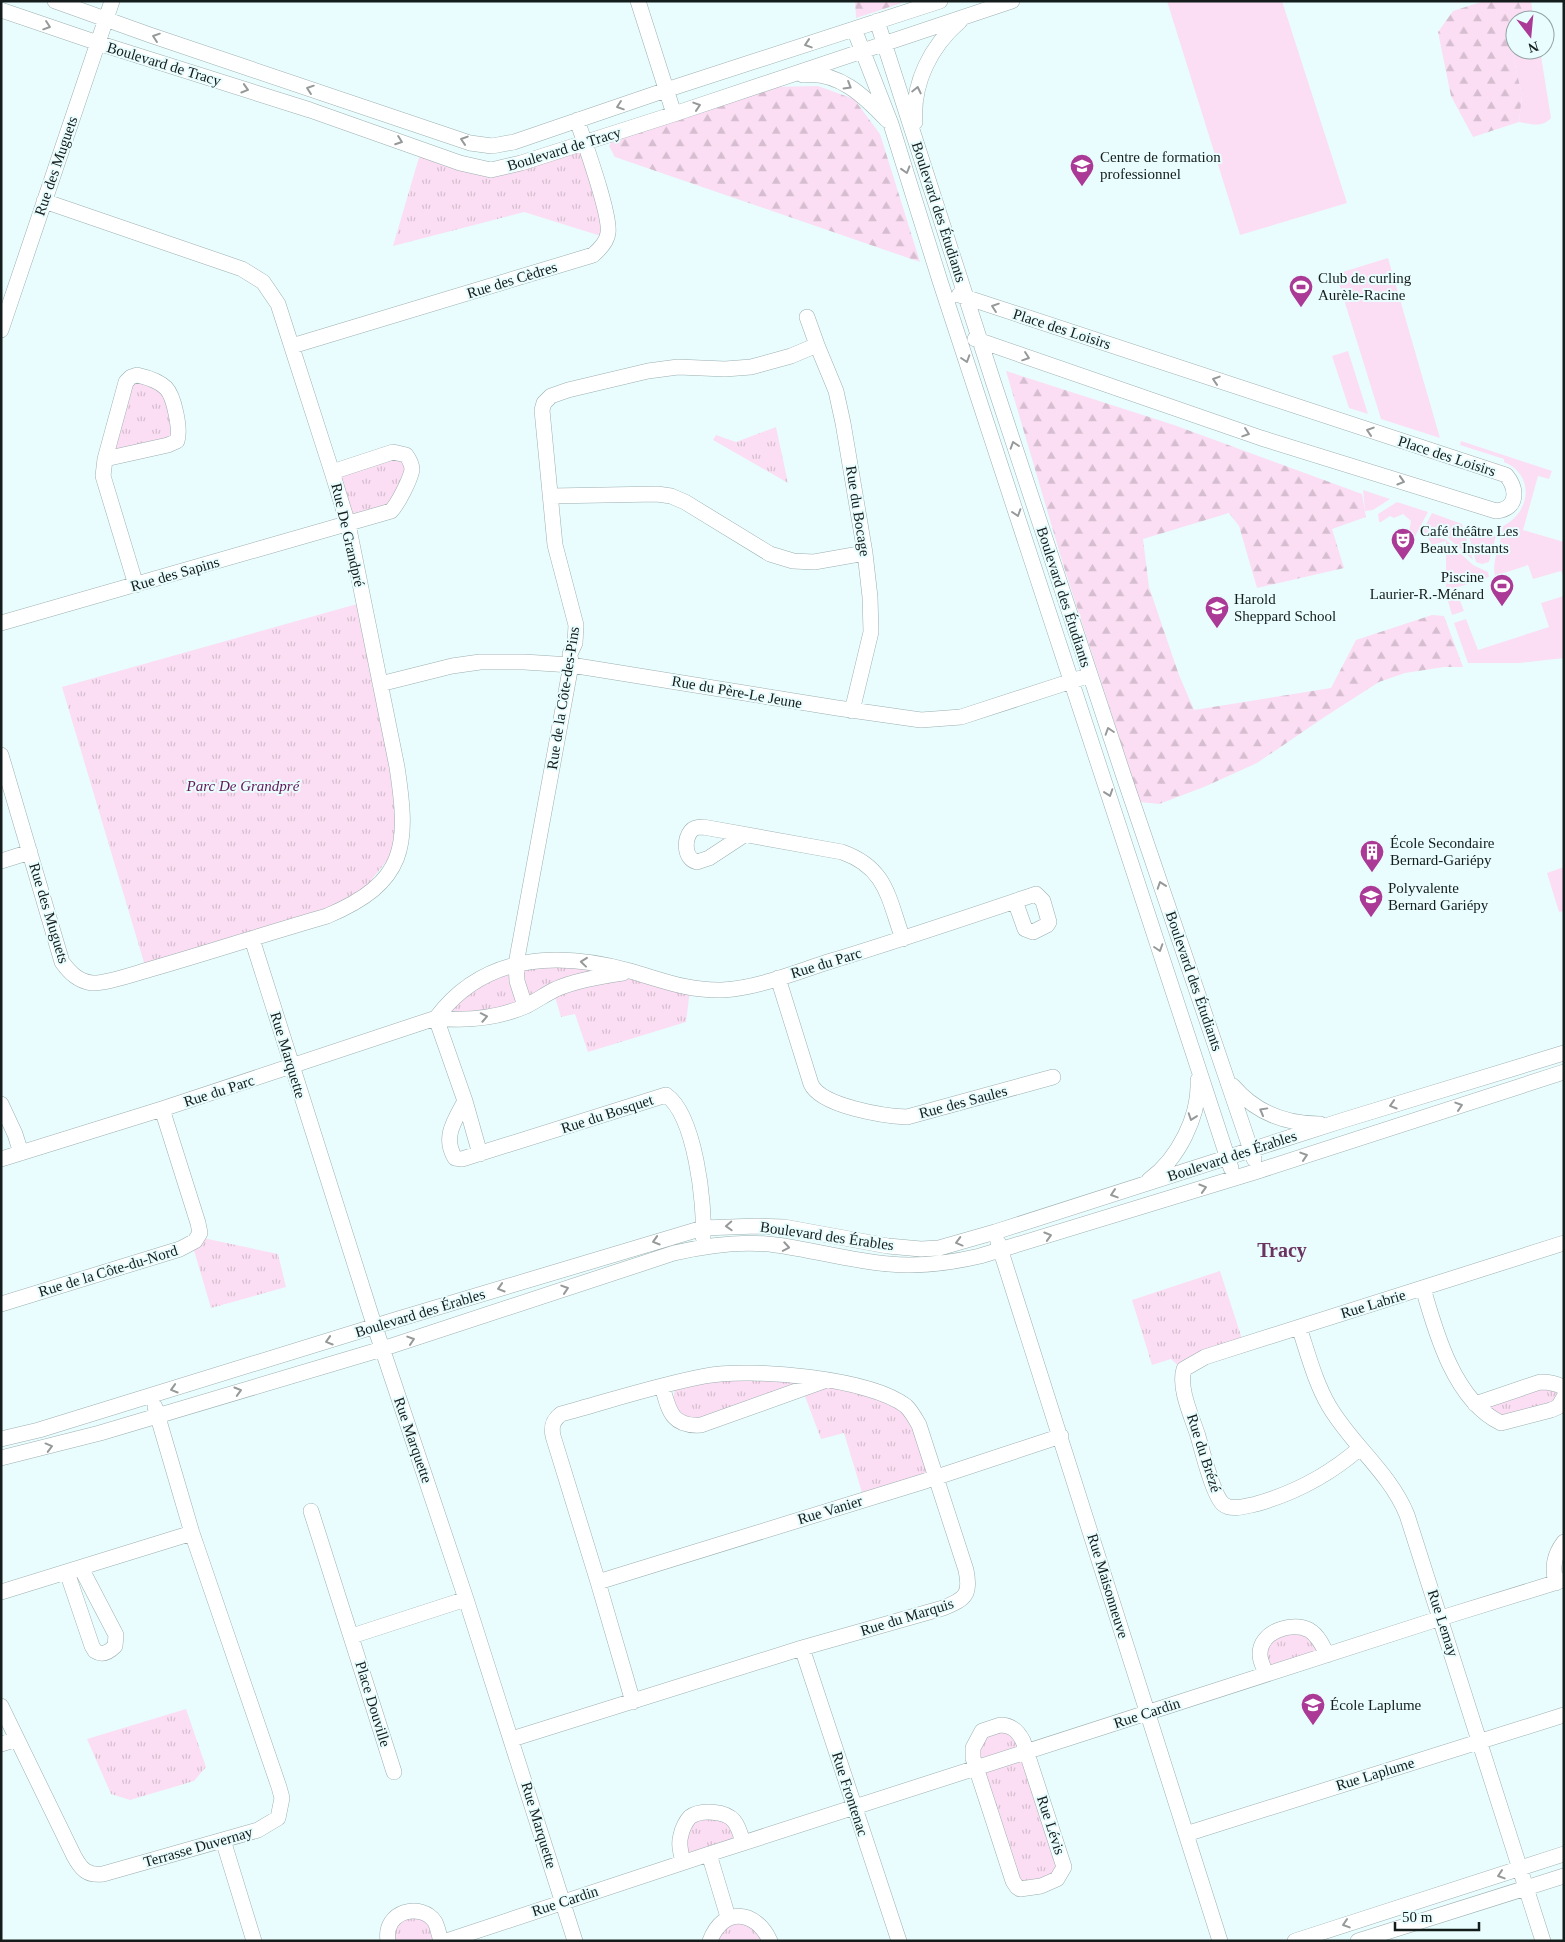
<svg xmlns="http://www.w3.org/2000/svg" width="1565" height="1942" font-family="Georgia,serif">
<defs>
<pattern id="forest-firs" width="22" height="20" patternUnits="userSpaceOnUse" patternTransform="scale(1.25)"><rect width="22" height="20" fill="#fbdef3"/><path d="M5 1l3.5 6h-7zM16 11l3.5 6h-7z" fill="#d6bed0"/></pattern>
<pattern id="park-tufts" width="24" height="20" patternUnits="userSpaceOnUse" patternTransform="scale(1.25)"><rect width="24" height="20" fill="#fbdef3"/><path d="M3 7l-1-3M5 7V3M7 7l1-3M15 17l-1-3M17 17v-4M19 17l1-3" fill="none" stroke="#d6bed0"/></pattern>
</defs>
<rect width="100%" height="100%" fill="#e9fdfe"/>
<path fill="#fbdef3" d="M 1167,1 L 1282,1 L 1347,203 L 1240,235 Z
M 1518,1 L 1531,1 L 1534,20 L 1523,20 L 1524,14 Z
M 1515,49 L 1540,50 L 1551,118 C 1542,128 1531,124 1519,122 L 1522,95 L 1513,56 Z
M 1388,258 L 1440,438 L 1381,419 L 1336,274 Z
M 1348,351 L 1368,414 L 1349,408 L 1332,356 Z
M 1461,441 L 1552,471 L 1549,479 L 1538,476 L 1523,530 L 1564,542 L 1564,578 L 1561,571 L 1533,579 L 1528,565 L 1495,576 C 1491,561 1502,542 1503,526 C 1531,512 1535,475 1504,462 L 1504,459 L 1460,445 Z
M 1363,490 L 1390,499 L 1373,510 L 1365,511 Z
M 1397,502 L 1428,512 L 1413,540 L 1408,538 L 1411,521 L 1403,514 L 1394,518 L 1390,516 L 1381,522 L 1379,522 L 1378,514 Z
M 1432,513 L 1462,524 L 1473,560 L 1447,537 L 1424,533 L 1423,530 Z
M 1466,525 L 1496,536 L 1489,562 L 1482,564 L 1476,562 Z
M 1427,536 L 1445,539 L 1473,565 L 1488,572 L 1489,577 L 1455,588 L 1464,611 L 1452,615 L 1446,594 L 1446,541 L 1432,545 Z
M 1564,596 L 1564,658 L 1519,663 L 1468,663 L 1454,623 L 1466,619 L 1478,650 L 1549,627 L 1541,603 Z
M 1564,867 L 1564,911 L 1559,912 L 1547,873 Z"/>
<path fill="url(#forest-firs)" d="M 855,1 L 908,1 L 856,18 Z
M 1484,1 L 1518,1 L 1524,14 L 1523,20 L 1515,20 L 1515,49 L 1513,56 L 1522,95 L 1519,122 L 1473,137 L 1451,96 L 1438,32 L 1453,11 Z
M 818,86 L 854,99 L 880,134 L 920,262 L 615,157 L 609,146 L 613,140 L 773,87 Z
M 1006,371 L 1174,425 L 1362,494 L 1366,517 L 1332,529 L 1344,568 L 1257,588 L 1239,526 L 1229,513 L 1143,539 L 1149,587 L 1179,675 L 1194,710 L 1331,688 L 1356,640 L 1432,615 L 1444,616 L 1463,667 L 1444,667 L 1405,673 L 1379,682 L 1326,716 L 1257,763 L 1204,787 L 1159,804 L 1140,802 L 1063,564 Z"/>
<path fill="url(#park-tufts)" d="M 581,148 L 604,228 L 601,236 L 524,212 L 393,246 L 420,154 L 476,172 Z
M 137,375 L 165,391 L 175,441 L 106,455 L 125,401 Z
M 776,427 L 788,483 L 713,440 L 716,435 L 736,442 Z
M 394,454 L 404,458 L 409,471 L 392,506 L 348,524 L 336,473 Z
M 357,604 L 375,688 L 401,828 L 394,852 L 355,900 L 145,966 L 62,687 Z
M 544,963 L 618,970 C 563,989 510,1012 451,1014 L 452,1004 L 487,980 Z
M 632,973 L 690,990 L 686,1022 L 588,1052 L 575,1014 L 561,1017 L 554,994 Z
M 203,1238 L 278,1254 L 286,1287 L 211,1308 L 193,1247 Z
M 1220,1271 L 1244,1345 L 1182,1369 L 1171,1359 L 1152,1365 L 1132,1300 Z
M 797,1374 L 904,1407 L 933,1474 L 863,1496 L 844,1433 L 821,1439 L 803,1391 L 702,1423 L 671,1409 L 676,1383 Z
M 1541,1384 L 1559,1386 L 1556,1405 L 1501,1422 L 1478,1404 Z
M 1299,1628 L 1326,1652 L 1267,1671 L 1267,1640 Z
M 186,1709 L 206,1767 L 194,1781 L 130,1800 L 111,1794 L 87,1739 Z
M 1014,1729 L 1057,1871 L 1020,1888 L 976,1764 L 978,1734 Z
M 698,1815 L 726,1816 L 743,1843 L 683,1862 L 687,1824 Z
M 396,1916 L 430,1919 L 441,1941 L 385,1941 Z
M 752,1921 L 766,1941 L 710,1941 L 713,1928 Z"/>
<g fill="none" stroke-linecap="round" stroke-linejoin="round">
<defs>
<path id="minor" d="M 55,1 L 150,35 L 470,143 L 492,146 L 514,142 L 666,90 L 940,1
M 638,1 L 674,114
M 1,10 L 98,43 L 310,110 L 460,163 L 491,170 L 521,163 L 674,114 L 1012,1
M 877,21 L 993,381 L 1124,777 L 1254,1159
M 854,29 L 891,124 L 940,281 L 1231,1168
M 803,75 C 838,70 865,97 887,120
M 915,122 C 912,83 931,46 960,21
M 959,295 L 1506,475 C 1517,488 1519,509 1496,511 L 1261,438 L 975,339
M 807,317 L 817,345 L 836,391 L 843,423 L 865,553 L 870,597 L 871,632 L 852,711
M 1,330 L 112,1
M 292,346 L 593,255 C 600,249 607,242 608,233 C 611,215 584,141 577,120
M 137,375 C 146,377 159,381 166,388 C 174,396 181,430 177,441 L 168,445 L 105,459 L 126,382 L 131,377 Z
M 105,459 L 103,476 L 136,585
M 551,496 L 657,494 L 671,496 L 685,502 L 770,554 L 793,561 L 814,562 L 865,553
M 1,623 L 391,511 C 398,504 410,480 412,470 C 412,465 409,459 406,455 L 393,452 L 332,472
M 380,684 L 452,666 L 480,662 L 524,662 L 571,665 L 837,708 L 921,720 L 961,717 L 1081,678
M 1,755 L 62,962 C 70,973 78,981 92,983 C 106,984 137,973 151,969 C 210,952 268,933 327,916 C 407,882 409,846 397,767 L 348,524 L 332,472 L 278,304 L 263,282 L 242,269 L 44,201
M 744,835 L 709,858 L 697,862 C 684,859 684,840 691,831 C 694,827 699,827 703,827 L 842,852 C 887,868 888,898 903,939
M 1,861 L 30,852
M 252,939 L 371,1315 L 466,1599 L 575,1941
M 778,978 L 811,1084 C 821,1106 883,1116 907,1117 L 1053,1077
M 525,1006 L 517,981 L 516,964 L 571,665 L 570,654 L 575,643 L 576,625 L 555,545 L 542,410 L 544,403 L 551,396 L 568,390 L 648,371 L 678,367 L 725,369 L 751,367 L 791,356 L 817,345
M 436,1018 C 484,954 558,951 630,971 C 662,980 688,991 722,990 C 759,988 796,972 831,961 C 900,940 968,917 1036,894 L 1043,901 L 1049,922 L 1047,925 L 1033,932 L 1025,929 L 1015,901
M 436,1018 L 465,1101 L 480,1154
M 1233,1086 C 1256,1113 1285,1124 1320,1124
M 465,1101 C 455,1120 442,1137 455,1158 L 462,1159 L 666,1095 C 695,1115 705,1203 703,1237
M 1,1104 L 15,1134 L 21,1153
M 1,1159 L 162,1109 L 436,1018 C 466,1021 498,1018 526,1006 C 536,1001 546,994 556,989 C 577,980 601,976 623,973
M 1149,1180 C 1178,1159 1200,1116 1198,1080
M 998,1242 L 1220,1941
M 1423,1288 C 1436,1334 1455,1401 1501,1423 L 1551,1410 L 1558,1407 L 1564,1397
M 1,1304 L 180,1249 L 195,1241 L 200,1233 L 198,1223 L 162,1109
M 1299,1327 C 1308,1354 1315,1382 1329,1406 C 1352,1445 1390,1473 1407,1515 L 1543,1941
M 662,1386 C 669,1410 671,1427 701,1425 L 824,1381
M 1475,1404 L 1540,1382 C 1549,1382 1557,1383 1564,1388
M 1,1439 L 39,1430 L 395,1320 L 703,1228 L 757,1226 L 784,1227 L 888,1246 L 921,1249 L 939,1248 L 995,1232 L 1344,1120 L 1564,1053
M 1360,1448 C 1329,1475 1295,1493 1256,1504 C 1246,1506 1231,1511 1223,1504 C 1213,1495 1202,1450 1198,1436 C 1192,1417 1178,1388 1184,1369 L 1205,1357 L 1564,1243
M 1,1458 L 100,1433 L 382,1349 L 674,1253 C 708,1245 742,1240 776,1245 C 814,1250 851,1261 889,1264 C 920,1267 950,1263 980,1256 L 1258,1171 L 1564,1072
M 311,1511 L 394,1772
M 67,1572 L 92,1646 L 95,1651 C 103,1656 109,1652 115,1646 L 116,1635 L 81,1568
M 598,1582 L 922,1482 L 1061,1436
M 1556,1583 C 1552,1567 1554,1555 1564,1542
M 1,1592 L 192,1533
M 352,1636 L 466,1599
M 802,1648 L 899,1941
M 1266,1674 C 1264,1668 1260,1661 1260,1655 C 1259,1632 1291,1621 1309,1630 C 1318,1635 1323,1646 1327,1655
M 1,1706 L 74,1856 C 81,1869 87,1876 103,1874 L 258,1830 L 278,1818 L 282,1798 L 279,1787 L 192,1533 L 155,1407
M 1000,1725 C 1012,1725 1018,1731 1023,1741 L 1064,1867 L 1057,1879 L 1041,1886 L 1020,1889 L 1017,1887 L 1013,1881 L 973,1758 L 973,1748 L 982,1731 Z
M 512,1739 L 802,1648 L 943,1608 C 966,1599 971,1594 966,1570 L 919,1425 C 915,1418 912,1412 906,1406 C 870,1378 750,1367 705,1376 C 657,1385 609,1401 561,1414 C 553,1420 551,1426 553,1436 L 598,1582 L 633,1702
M 1,1744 L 17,1739
M 1186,1834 L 1564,1715
M 223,1840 L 254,1941
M 709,1854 L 728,1917
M 683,1862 C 681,1853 678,1844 681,1835 C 682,1829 686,1821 690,1817 C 701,1809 726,1811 734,1821 C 739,1827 741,1836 743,1843
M 388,1941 C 383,1910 422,1902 435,1922 C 438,1928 439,1935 441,1941
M 446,1941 L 709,1854 L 1441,1618 L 1564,1580
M 710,1941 C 723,1906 756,1910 770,1941
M 1295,1941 L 1564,1854
M 1358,1941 L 1564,1876"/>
</defs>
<use href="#minor" stroke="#9dafb0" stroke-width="16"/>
<use href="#minor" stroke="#fff" stroke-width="15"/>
</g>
<defs><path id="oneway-chevron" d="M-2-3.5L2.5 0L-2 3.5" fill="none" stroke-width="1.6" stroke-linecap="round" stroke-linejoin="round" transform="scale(1.25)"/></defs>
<g stroke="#969999">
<use href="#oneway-chevron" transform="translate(47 26) rotate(19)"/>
<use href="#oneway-chevron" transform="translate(156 37) rotate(-161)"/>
<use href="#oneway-chevron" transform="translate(808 44) rotate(162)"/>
<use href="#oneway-chevron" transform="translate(848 86) rotate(31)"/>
<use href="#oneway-chevron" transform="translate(245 89) rotate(17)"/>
<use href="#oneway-chevron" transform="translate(310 89) rotate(-161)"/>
<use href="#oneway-chevron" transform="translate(917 90) rotate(-77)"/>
<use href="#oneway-chevron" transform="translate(620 106) rotate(161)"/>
<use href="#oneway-chevron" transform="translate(697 106) rotate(-18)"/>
<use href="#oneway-chevron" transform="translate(464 140) rotate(-162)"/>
<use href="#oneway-chevron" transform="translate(399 141) rotate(20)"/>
<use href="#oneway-chevron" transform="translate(906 170) rotate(73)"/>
<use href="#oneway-chevron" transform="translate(995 307) rotate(-161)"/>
<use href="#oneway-chevron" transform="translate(1026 357) rotate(19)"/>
<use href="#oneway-chevron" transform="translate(966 359) rotate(72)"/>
<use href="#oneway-chevron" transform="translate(1216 380) rotate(-162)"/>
<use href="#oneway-chevron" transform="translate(1370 431) rotate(-162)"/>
<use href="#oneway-chevron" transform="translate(1246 433) rotate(19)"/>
<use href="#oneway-chevron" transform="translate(1014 445) rotate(-108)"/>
<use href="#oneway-chevron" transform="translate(1401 481) rotate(17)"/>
<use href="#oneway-chevron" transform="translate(1017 513) rotate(72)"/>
<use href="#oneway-chevron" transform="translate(1109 731) rotate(-108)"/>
<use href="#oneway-chevron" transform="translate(1109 793) rotate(71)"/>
<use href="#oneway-chevron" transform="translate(1161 885) rotate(-109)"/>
<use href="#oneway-chevron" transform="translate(1159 948) rotate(72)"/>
<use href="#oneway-chevron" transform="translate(584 962) rotate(-174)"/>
<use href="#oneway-chevron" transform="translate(484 1017) rotate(-11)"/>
<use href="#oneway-chevron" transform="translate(1393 1105) rotate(163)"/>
<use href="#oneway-chevron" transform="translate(1459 1106) rotate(-18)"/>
<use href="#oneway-chevron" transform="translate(1263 1111) rotate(-151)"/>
<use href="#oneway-chevron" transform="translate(1192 1117) rotate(109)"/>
<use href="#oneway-chevron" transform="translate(1304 1156) rotate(-18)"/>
<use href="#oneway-chevron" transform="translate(1203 1188) rotate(-17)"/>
<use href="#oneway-chevron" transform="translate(1114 1194) rotate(162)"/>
<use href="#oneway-chevron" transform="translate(729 1226) rotate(177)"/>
<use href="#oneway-chevron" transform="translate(1048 1236) rotate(-17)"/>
<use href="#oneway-chevron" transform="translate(656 1241) rotate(163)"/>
<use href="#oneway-chevron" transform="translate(959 1242) rotate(165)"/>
<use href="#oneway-chevron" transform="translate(786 1247) rotate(10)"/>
<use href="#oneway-chevron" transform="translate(501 1288) rotate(163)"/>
<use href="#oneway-chevron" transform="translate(565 1289) rotate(-18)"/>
<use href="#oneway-chevron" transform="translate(411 1340) rotate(-18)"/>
<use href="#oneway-chevron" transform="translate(329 1341) rotate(163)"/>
<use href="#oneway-chevron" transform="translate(174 1389) rotate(163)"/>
<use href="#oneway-chevron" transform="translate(238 1391) rotate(-16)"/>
<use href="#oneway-chevron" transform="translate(49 1447) rotate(-15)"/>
<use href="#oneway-chevron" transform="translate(1501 1875) rotate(162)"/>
<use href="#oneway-chevron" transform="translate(1346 1924) rotate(162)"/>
</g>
<defs>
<symbol id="school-pin" viewBox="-11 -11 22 30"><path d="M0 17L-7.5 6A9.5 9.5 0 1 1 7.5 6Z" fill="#aa3a96" stroke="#e9fdfe"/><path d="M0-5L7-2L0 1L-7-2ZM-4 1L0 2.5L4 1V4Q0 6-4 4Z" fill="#fff"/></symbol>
<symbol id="stadium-pin" viewBox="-11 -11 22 30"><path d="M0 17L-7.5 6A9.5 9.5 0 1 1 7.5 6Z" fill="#aa3a96" stroke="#e9fdfe"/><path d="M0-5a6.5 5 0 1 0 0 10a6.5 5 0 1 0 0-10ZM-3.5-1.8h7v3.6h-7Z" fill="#fff"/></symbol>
<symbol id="theatre-pin" viewBox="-11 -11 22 30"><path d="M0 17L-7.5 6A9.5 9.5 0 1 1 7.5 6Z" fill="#aa3a96" stroke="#e9fdfe"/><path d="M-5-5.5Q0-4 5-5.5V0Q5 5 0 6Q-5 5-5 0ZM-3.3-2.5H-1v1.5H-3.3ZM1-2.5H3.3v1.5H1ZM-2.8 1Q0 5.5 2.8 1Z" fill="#fff"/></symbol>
<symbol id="building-pin" viewBox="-11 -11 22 30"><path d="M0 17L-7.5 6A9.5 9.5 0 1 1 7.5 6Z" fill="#aa3a96" stroke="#e9fdfe"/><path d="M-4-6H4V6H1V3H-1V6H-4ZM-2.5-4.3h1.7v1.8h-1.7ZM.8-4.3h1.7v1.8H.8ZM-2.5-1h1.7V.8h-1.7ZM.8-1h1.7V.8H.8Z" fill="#fff"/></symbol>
</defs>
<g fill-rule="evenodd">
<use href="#school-pin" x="1068" y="152" width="28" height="38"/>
<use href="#stadium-pin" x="1287" y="273" width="28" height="38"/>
<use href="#theatre-pin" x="1389" y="526" width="28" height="38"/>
<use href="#stadium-pin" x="1488" y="572" width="28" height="38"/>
<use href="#school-pin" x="1203" y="594" width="28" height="38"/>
<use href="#building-pin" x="1358" y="838" width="28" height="38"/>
<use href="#school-pin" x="1357" y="883" width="28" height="38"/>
<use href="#school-pin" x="1299" y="1691" width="28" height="38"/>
</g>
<g text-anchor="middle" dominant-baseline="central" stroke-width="4" stroke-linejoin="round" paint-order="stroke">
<g font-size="15" fill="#151c1c" stroke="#e9fdfe">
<text transform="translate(164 64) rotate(17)">Boulevard de Tracy</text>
<text transform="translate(564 149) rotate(-17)">Boulevard de Tracy</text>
<text transform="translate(56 166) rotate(-71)">Rue des Muguets</text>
<text transform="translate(939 212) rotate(72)">Boulevard des Étudiants</text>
<text transform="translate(512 280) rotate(-17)">Rue des Cèdres</text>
<text transform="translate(1062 329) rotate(18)">Place des Loisirs</text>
<text transform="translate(1447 456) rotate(18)">Place des Loisirs</text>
<text transform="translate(858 511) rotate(81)">Rue du Bocage</text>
<text transform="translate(348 535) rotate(77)">Rue De Grandpré</text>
<text transform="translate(175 574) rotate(-16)">Rue des Sapins</text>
<text transform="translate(1064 597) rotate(72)">Boulevard des Étudiants</text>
<text transform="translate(737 692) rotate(10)">Rue du Père-Le Jeune</text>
<text transform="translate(563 698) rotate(-81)">Rue de la Côte-des-Pins</text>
<text transform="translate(49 913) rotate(73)">Rue des Muguets</text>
<text transform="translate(826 963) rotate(-17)">Rue du Parc</text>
<text transform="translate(1194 981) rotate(71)">Boulevard des Étudiants</text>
<text transform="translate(288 1055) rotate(73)">Rue Marquette</text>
<text transform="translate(219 1091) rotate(-18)">Rue du Parc</text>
<text transform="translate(963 1102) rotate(-15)">Rue des Saules</text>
<text transform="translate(607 1114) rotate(-18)">Rue du Bosquet</text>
<text transform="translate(1232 1156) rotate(-18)">Boulevard des Érables</text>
<text transform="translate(827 1236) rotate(8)">Boulevard des Érables</text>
<text transform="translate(108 1271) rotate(-17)">Rue de la Côte-du-Nord</text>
<text transform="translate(1373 1304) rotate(-17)">Rue Labrie</text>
<text transform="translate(420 1313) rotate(-17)">Boulevard des Érables</text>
<text transform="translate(413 1440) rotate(71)">Rue Marquette</text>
<text transform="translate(1204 1453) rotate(72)">Rue du Brézé</text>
<text transform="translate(830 1510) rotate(-17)">Rue Vanier</text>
<text transform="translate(1108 1586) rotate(73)">Rue Maisonneuve</text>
<text transform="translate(907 1617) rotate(-17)">Rue du Marquis</text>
<text transform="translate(1443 1623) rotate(72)">Rue Lemay</text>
<text transform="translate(373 1704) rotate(73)">Place Douville</text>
<text transform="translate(1147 1713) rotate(-18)">Rue Cardin</text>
<text transform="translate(1375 1774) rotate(-17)">Rue Laplume</text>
<text transform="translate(850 1794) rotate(72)">Rue Frontenac</text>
<text transform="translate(539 1825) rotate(73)">Rue Marquette</text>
<text transform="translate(1051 1825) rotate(72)">Rue Lévis</text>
<text transform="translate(198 1847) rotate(-16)">Terrasse Duvernay</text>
<text transform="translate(565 1901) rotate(-18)">Rue Cardin</text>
</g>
<g font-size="15" fill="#151c1c" stroke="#e9fdfe" text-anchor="start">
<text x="1100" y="157">Centre de formation<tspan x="1100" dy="17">professionnel</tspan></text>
<text x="1318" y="278">Club de curling<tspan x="1318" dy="17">Aurèle-Racine</tspan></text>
<text x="1420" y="531">Café théâtre Les<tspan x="1420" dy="17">Beaux Instants</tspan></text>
<text x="1484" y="577" text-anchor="end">Piscine<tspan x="1484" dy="17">Laurier-R.-Ménard</tspan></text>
<text x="1234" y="599">Harold<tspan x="1234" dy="17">Sheppard School</tspan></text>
<text x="1390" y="843">École Secondaire<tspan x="1390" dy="17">Bernard-Gariépy</tspan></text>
<text x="1388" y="888">Polyvalente<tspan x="1388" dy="17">Bernard Gariépy</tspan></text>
<text x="1330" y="1705">École Laplume</text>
</g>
<g font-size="15" font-style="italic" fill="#631757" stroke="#e9fdfe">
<text x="243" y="786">Parc De Grandpré</text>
</g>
<g font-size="20" font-weight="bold" fill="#6b3360" stroke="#e9fdfe">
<text x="1282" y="1250">Tracy</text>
</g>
</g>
<rect width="1565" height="1942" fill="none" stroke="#151c1c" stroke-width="5"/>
<g transform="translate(1530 35) rotate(164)"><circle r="24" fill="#e9fdfe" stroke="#94a3a4"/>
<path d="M0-4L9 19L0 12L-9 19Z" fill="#aa3a96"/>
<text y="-8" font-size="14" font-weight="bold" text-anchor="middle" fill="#151c1c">N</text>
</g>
<path d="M1395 1922v8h84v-8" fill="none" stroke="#151c1c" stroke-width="2.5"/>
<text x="1402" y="1922" font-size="15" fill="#151c1c" stroke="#e9fdfe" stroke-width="4" paint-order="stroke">50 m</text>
</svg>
